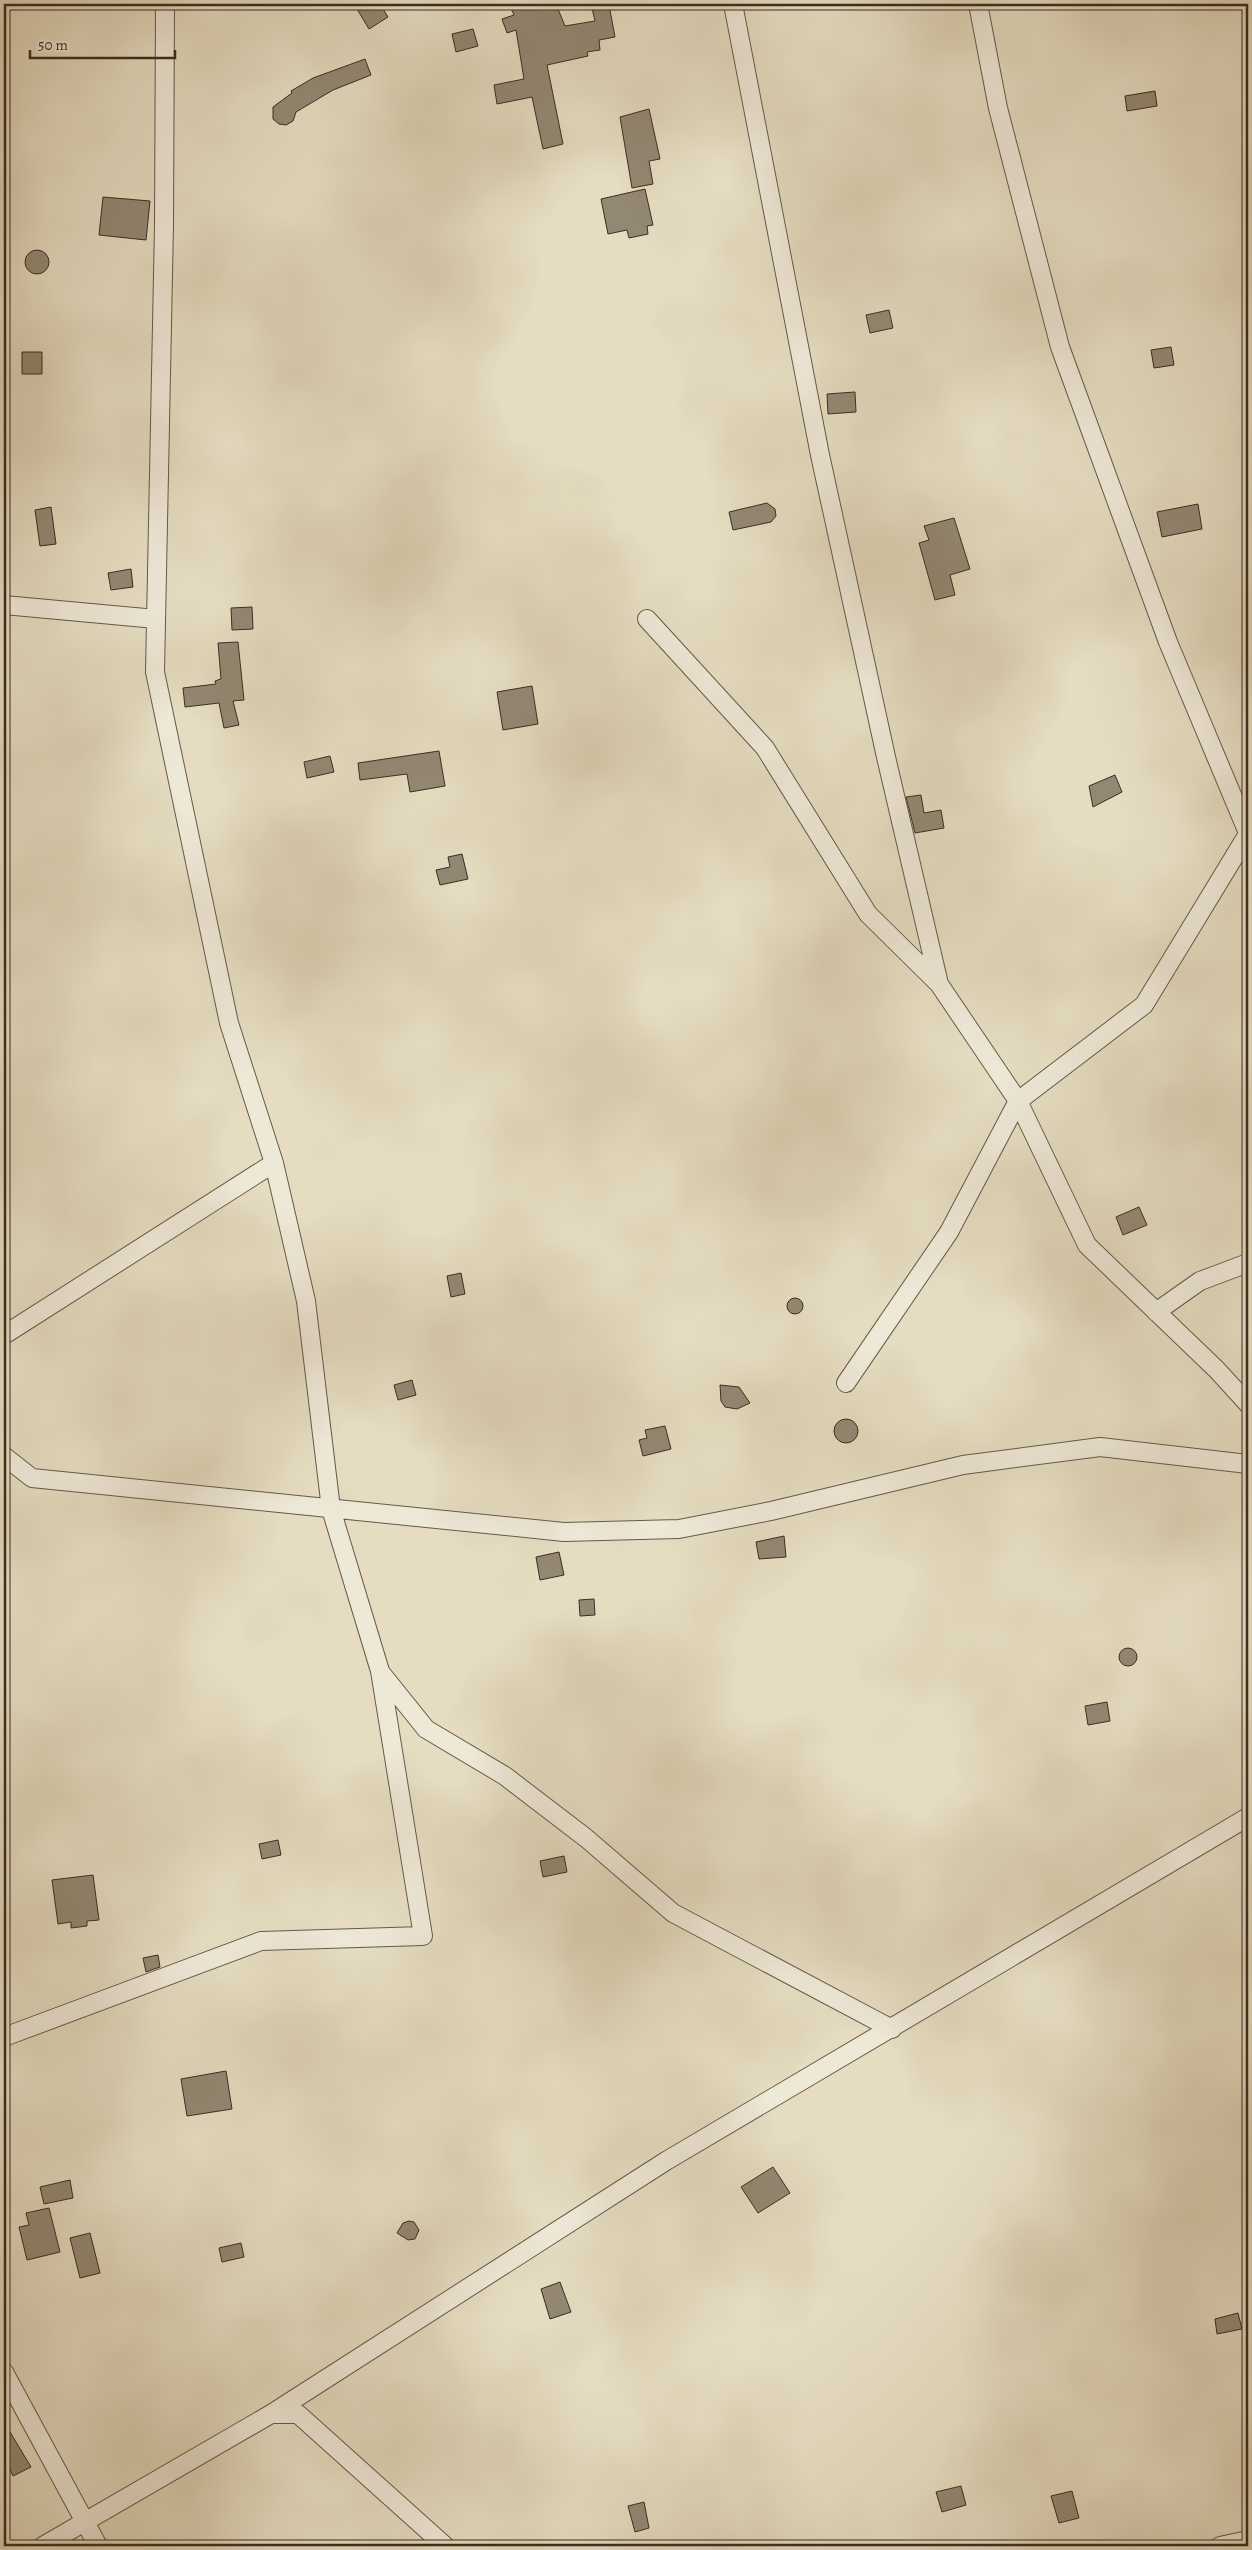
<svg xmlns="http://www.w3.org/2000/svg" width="1252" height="2550" font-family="Alegreya,serif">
<rect width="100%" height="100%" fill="#e5dcc1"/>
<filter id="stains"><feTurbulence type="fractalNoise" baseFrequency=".004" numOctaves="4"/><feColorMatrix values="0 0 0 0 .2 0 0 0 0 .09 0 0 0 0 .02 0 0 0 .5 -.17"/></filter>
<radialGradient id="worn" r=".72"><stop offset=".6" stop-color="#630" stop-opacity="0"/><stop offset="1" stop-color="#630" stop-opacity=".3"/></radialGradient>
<path fill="#938874" stroke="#3b2d20" d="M 354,4 L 380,4 L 388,17 L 369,29 Z
M 509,4 L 556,4 L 565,26 L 595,21 L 592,8 L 609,5 L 615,37 L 599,40 L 600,50 L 587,52 L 588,56 L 547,65 L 563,144 L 543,149 L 532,97 L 497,104 L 494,85 L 524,79 L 516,30 L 507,33 L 502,19 L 514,15 Z
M 473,29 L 478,46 L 456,52 L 452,34 Z
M 365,59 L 371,75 L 333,90 L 296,112 L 293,121 L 286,125 L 279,124 L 273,119 L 273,107 L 292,93 L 291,91 L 313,78 Z
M 1155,91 L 1157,106 L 1127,111 L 1125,96 Z
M 649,109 L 660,159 L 649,161 L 653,184 L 632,188 L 620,117 Z
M 645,189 L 653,225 L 647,226 L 648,234 L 629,238 L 627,230 L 608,234 L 601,199 Z
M 103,197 L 150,201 L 146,240 L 99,235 Z
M25 262a12 12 0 1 1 24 0a12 12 0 1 1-24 0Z
M 889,310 L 893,328 L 870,333 L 866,315 Z
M 1171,347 L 1174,365 L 1154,368 L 1151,350 Z
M 22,352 L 42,352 L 42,374 L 22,374 Z
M 855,392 L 856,412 L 828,414 L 827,394 Z
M 767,503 L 775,509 L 776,516 L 771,522 L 733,530 L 729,512 Z
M 1198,504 L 1202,529 L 1162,537 L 1157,512 Z
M 51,507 L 56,544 L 40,546 L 35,510 Z
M 954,518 L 970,569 L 950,575 L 955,595 L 935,600 L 919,543 L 929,540 L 924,526 Z
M 131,569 L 133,587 L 111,590 L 108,573 Z
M 252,607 L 253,629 L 232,630 L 231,608 Z
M 238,642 L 244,700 L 233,701 L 239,725 L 224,728 L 219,703 L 185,707 L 183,688 L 216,684 L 215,681 L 221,679 L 218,643 Z
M 532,686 L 538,724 L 503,730 L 497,692 Z
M 439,751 L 445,786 L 410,792 L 407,774 L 360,780 L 358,763 Z
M 330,756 L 334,772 L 307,778 L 304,762 Z
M 1115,775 L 1122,792 L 1093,807 L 1089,786 Z
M 921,795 L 924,813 L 941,810 L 944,828 L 915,833 L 906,797 Z
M 462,854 L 468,879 L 440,885 L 436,870 L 450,867 L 448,857 Z
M 1139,1207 L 1147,1225 L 1123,1235 L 1116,1217 Z
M 461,1273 L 465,1294 L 451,1297 L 447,1276 Z
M787 1306a8 8 0 1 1 16 0a8 8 0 1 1-16 0Z
M 412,1380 L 416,1395 L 398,1400 L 394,1385 Z
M 720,1385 L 739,1387 L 750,1403 L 737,1409 L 725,1407 L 721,1401 Z
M834 1431a12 12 0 1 1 24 0a12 12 0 1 1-24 0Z
M 665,1426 L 671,1449 L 643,1456 L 639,1440 L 647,1438 L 645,1430 Z
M 784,1536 L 786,1557 L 759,1559 L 756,1542 Z
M 559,1552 L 564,1575 L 540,1580 L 536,1557 Z
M 594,1599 L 595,1615 L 580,1616 L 579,1600 Z
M1119 1657a9 9 0 1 1 18 0a9 9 0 1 1-18 0Z
M 1107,1702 L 1110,1721 L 1088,1725 L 1085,1706 Z
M 278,1840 L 281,1855 L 262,1859 L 259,1844 Z
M 564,1856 L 567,1872 L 543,1877 L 540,1861 Z
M 93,1875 L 99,1920 L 87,1921 L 87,1926 L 71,1928 L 71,1922 L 58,1924 L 52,1880 Z
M 158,1955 L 160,1967 L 146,1972 L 143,1958 Z
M 226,2071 L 232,2109 L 187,2116 L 181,2079 Z
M 773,2167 L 790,2193 L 758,2213 L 741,2187 Z
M 70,2180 L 73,2198 L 44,2204 L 40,2187 Z
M 49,2208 L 60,2252 L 27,2260 L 19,2227 L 29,2225 L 26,2213 Z
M 409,2221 L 414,2222 L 419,2230 L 415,2239 L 408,2240 L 397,2233 L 403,2223 Z
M 90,2233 L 100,2273 L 80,2278 L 70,2238 Z
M 241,2243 L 244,2257 L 222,2262 L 219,2248 Z
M 560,2282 L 571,2312 L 550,2319 L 541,2289 Z
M 1238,2313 L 1242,2329 L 1217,2334 L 1215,2319 Z
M 4,2422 L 31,2467 L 13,2476 L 4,2457 Z
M 961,2486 L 966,2505 L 942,2512 L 936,2492 Z
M 1072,2491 L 1079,2518 L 1059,2523 L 1051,2496 Z
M 644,2502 L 649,2528 L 635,2532 L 628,2506 Z"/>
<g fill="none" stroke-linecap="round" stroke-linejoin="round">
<defs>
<path id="street" d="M 733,4 L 820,455 L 886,757 L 939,984 L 1018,1101 L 1087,1245 L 1217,1370 L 1248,1404
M 978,4 L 998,108 L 1060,347 L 1168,642 L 1248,833
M 4,605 L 156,619
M 647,619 L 765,748 L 868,914 L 939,984
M 1156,1312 L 1200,1281 L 1248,1263
M 4,1335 L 274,1163
M 846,1383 L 949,1232 L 1018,1101 L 1144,1005 L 1248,834
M 4,1456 L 32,1478 L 564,1532 L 679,1529 L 771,1511 L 963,1465 L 1100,1447 L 1248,1464
M 381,1673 L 426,1729 L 505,1776 L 586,1838 L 673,1913 L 892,2029
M 4,2037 L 261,1941 L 423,1936 L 380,1671 L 331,1509 L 306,1301 L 274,1163 L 229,1023 L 155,672 L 164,225 L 165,4
M 4,2372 L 98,2546
M 271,2414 L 666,2161 L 1248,1817
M 43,2546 L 271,2414 L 298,2414 L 445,2546
M 1220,2546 L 1248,2540"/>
</defs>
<use href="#street" stroke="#665948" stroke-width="20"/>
<use href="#street" stroke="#eee8d7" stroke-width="18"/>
</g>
<rect width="1252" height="2550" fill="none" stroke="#e5dcc1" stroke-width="20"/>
<rect x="5" y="5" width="1242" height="2540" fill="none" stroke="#3b2d20" stroke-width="2.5"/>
<rect x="10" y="10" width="1232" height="2530" fill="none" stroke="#3b2d20"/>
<path d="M30 50v8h145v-8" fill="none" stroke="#3b2d20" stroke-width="2.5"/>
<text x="38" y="50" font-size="15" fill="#3b2d20" stroke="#eee8d7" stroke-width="4" paint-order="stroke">50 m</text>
<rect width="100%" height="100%" filter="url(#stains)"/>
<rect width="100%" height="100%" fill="url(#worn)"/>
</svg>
